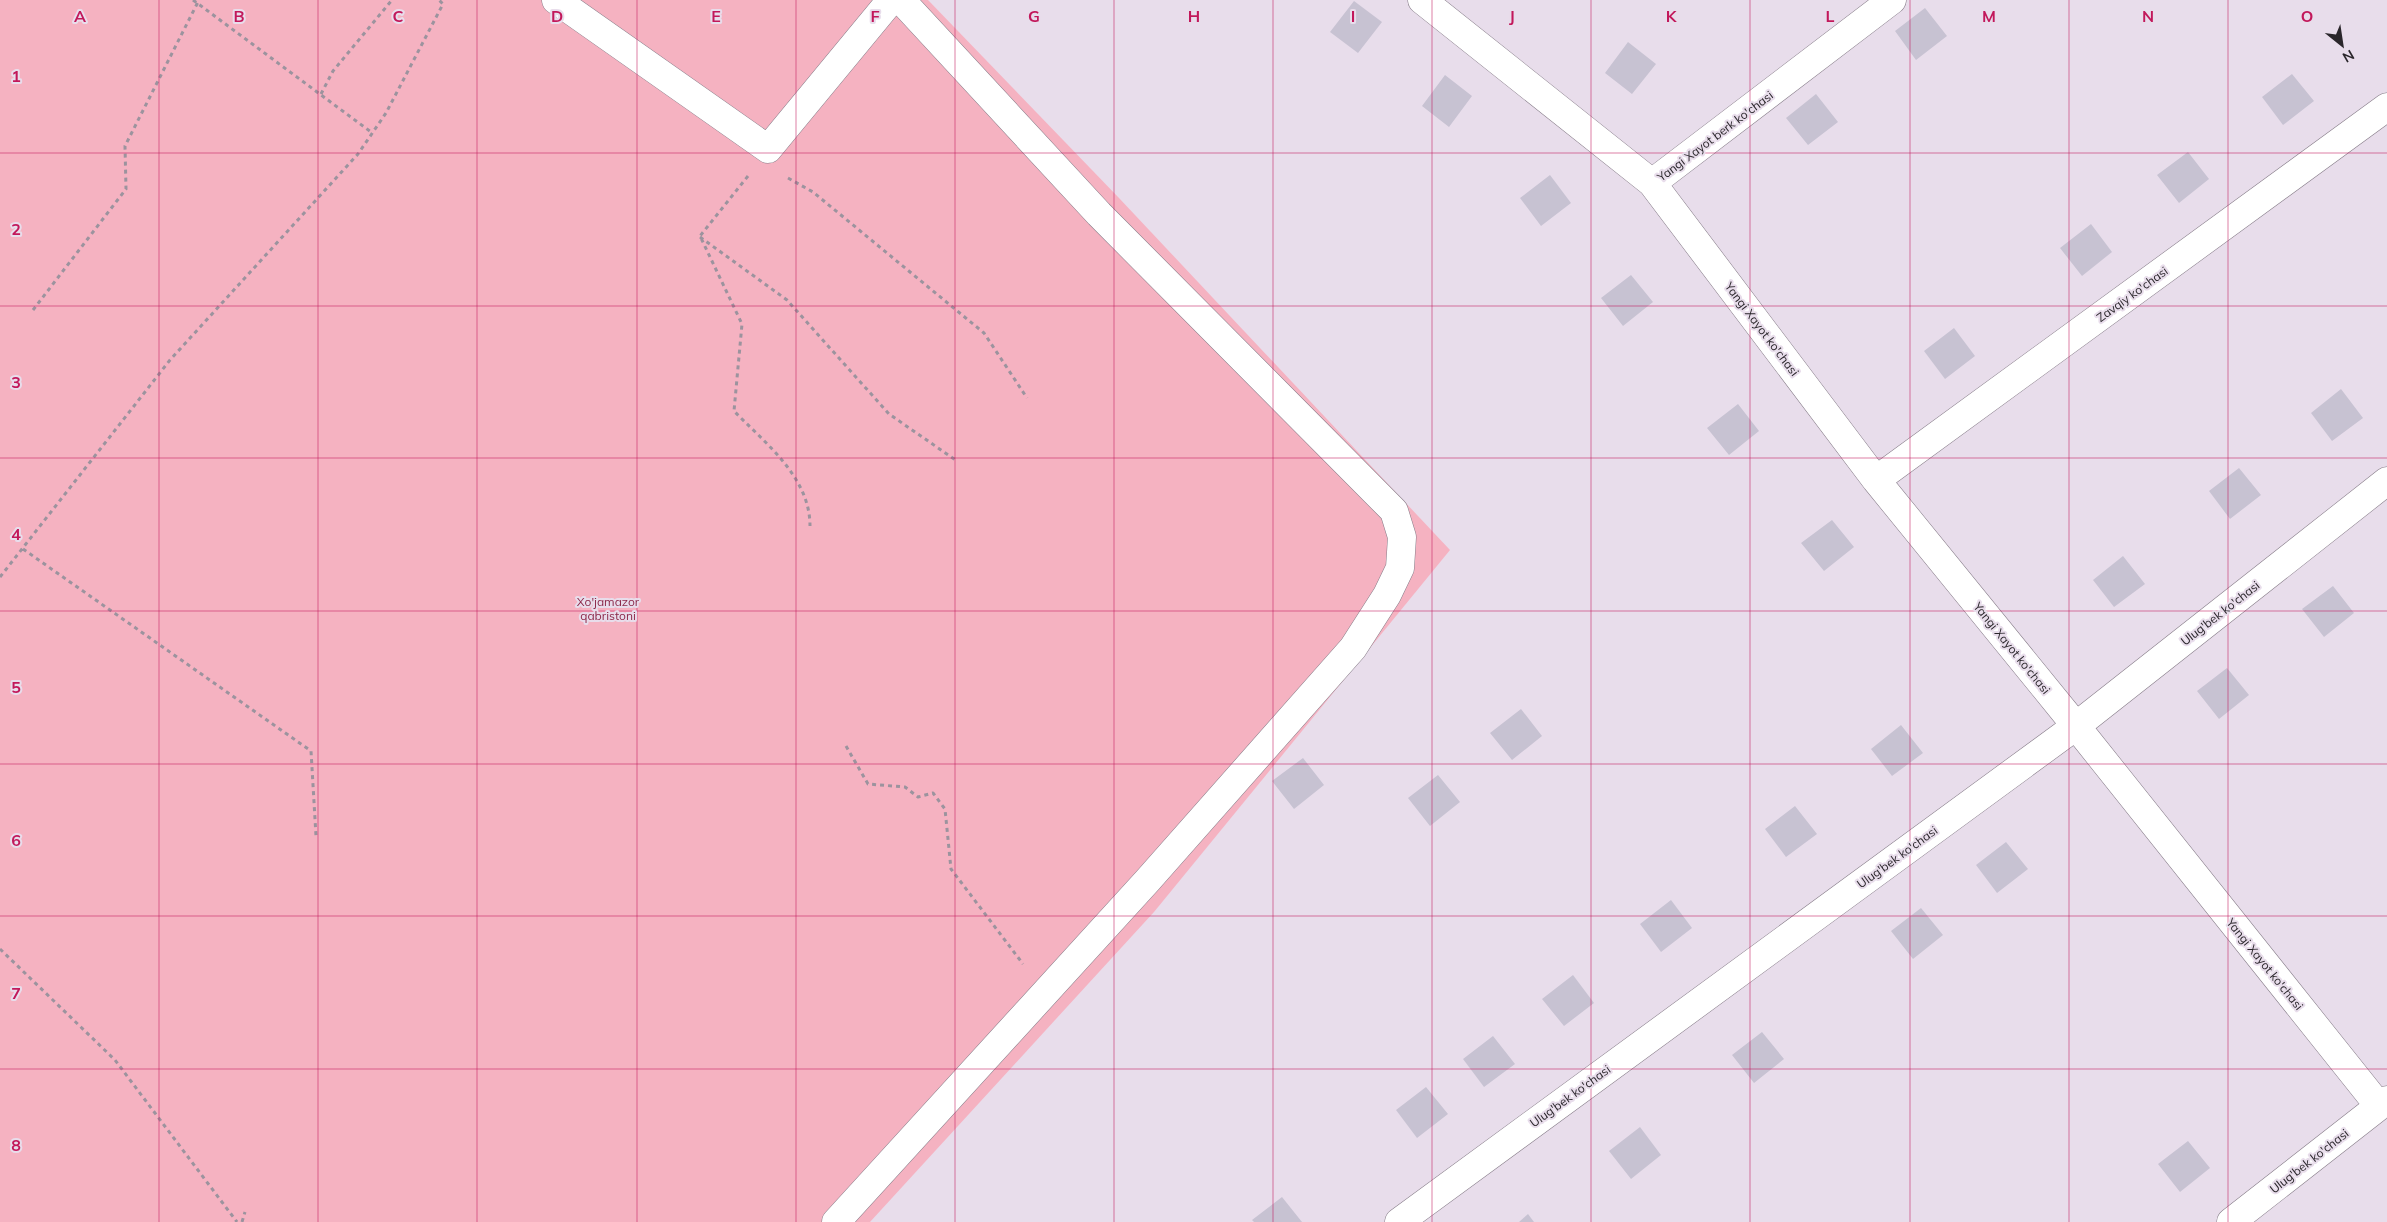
<svg xmlns="http://www.w3.org/2000/svg" width="2387" height="1222" font-family="Mulish,sans-serif">
<rect width="100%" height="100%" fill="#e8ddeb"/>
<path fill="#f5b2c1" d="M 0,0 L 928,0 L 1119,198 L 1450,550 L 1154,912 L 870,1222 L 0,1222 Z"/>
<path fill="#c7c2d2" d="M 1354,1 L 1382,22 L 1358,53 L 1330,32 Z
M 1925,8 L 1947,36 L 1916,60 L 1895,31 Z
M 1628,42 L 1656,64 L 1632,94 L 1605,73 Z
M 2292,74 L 2314,101 L 2283,125 L 2262,97 Z
M 1445,75 L 1472,96 L 1449,127 L 1422,106 Z
M 1816,94 L 1838,122 L 1808,145 L 1786,118 Z
M 2188,152 L 2209,179 L 2179,203 L 2157,175 Z
M 1550,175 L 1571,203 L 1541,226 L 1520,198 Z
M 2091,224 L 2112,252 L 2082,276 L 2060,248 Z
M 1631,275 L 1653,302 L 1623,326 L 1601,298 Z
M 1954,328 L 1975,356 L 1945,379 L 1924,351 Z
M 2341,389 L 2363,418 L 2332,441 L 2311,413 Z
M 1738,404 L 1759,431 L 1729,455 L 1707,428 Z
M 2239,468 L 2261,495 L 2230,519 L 2209,491 Z
M 1832,520 L 1854,547 L 1824,571 L 1801,543 Z
M 2123,556 L 2145,584 L 2114,607 L 2093,580 Z
M 2333,586 L 2354,613 L 2324,637 L 2302,609 Z
M 2227,668 L 2249,695 L 2219,719 L 2197,691 Z
M 1521,709 L 1542,736 L 1512,760 L 1490,733 Z
M 1901,725 L 1923,753 L 1892,776 L 1871,749 Z
M 1303,758 L 1324,785 L 1294,809 L 1272,781 Z
M 1438,775 L 1460,802 L 1430,826 L 1408,798 Z
M 1795,806 L 1817,834 L 1786,857 L 1765,829 Z
M 2006,842 L 2028,869 L 1997,893 L 1976,865 Z
M 1671,900 L 1692,928 L 1661,952 L 1640,924 Z
M 1921,908 L 1943,935 L 1913,959 L 1891,931 Z
M 1573,975 L 1594,1003 L 1564,1026 L 1542,999 Z
M 1762,1032 L 1784,1059 L 1754,1083 L 1732,1055 Z
M 1493,1036 L 1515,1064 L 1484,1087 L 1463,1059 Z
M 1426,1087 L 1448,1114 L 1417,1138 L 1396,1110 Z
M 1640,1127 L 1661,1155 L 1631,1179 L 1609,1151 Z
M 2188,1141 L 2210,1168 L 2180,1192 L 2158,1164 Z
M 1282,1197 L 1302,1222 L 1254,1222 L 1252,1220 Z
M 1528,1214 L 1534,1222 L 1519,1222 Z"/>
<g fill="none" stroke-linecap="round" stroke-linejoin="round">
<defs>
<path id="minor" d="M 556,0 L 768,149 L 891,0
M 1422,0 L 1652,183 L 1876,480 L 2076,726 L 2379,1106
M 1652,183 L 1892,0
M 1876,480 L 2387,107
M 836,1222 L 1148,880 L 1353,648 L 1387,595 L 1400,568 L 1402,537 L 1394,511 L 1099,214 L 901,0
M 1399,1222 L 2076,726 L 2387,481
M 2231,1222 L 2387,1100"/>
</defs>
<use href="#minor" stroke="#867c88" stroke-width="29"/>
<path stroke="#9c939e" stroke-width="3" stroke-dasharray="4 4" stroke-linecap="butt" d="M 193,0 L 371,132
M 321,94 L 333,71 L 392,0
M 748,176 L 700,236 L 742,324 L 734,411 C 765,443 810,477 810,526
M 788,178 L 813,192 L 984,333 L 1027,398
M 700,237 L 787,300 L 889,414 L 957,461
M 33,310 L 126,189 L 125,146 L 199,0
M 23,549 L 311,751 L 316,836
M 0,577 L 170,360 L 358,154 L 386,113 L 443,4 L 439,0
M 846,746 L 868,784 L 905,787 L 918,797 L 933,793 L 945,809 L 951,869 L 1023,964
M 0,949 L 115,1060 L 237,1222
M 242,1222 L 245,1212"/>
<use href="#minor" stroke="#fff" stroke-width="28"/>
</g>
<path fill="none" stroke="#c2185b" stroke-width="1" stroke-opacity="0.55" d="M 159,0 L 159,1222M 318,0 L 318,1222M 477,0 L 477,1222M 637,0 L 637,1222M 796,0 L 796,1222M 955,0 L 955,1222M 1114,0 L 1114,1222M 1273,0 L 1273,1222M 1432,0 L 1432,1222M 1591,0 L 1591,1222M 1750,0 L 1750,1222M 1910,0 L 1910,1222M 2069,0 L 2069,1222M 2228,0 L 2228,1222M 0,153 L 2387,153M 0,306 L 2387,306M 0,458 L 2387,458M 0,611 L 2387,611M 0,764 L 2387,764M 0,916 L 2387,916M 0,1069 L 2387,1069"/>
<g text-anchor="middle" dominant-baseline="central" stroke-width="4" stroke-linejoin="round" paint-order="stroke">
<g font-size="12" fill="#2a262b" stroke="#e8ddeb">
<text transform="translate(1715 136) rotate(-37)">Yangi Xayot berk ko'chasi</text>
<text transform="translate(2132 294) rotate(-36)">Zavqiy ko'chasi</text>
<text transform="translate(1762 329) rotate(53)">Yangi Xayot ko'chasi</text>
<text transform="translate(2220 613) rotate(-38)">Ulug'bek ko'chasi</text>
<text transform="translate(2012 648) rotate(51)">Yangi Xayot ko'chasi</text>
<text transform="translate(1897 857) rotate(-36)">Ulug'bek ko'chasi</text>
<text transform="translate(2265 964) rotate(51)">Yangi Xayot ko'chasi</text>
<text transform="translate(1570 1096) rotate(-36)">Ulug'bek ko'chasi</text>
<text transform="translate(2309 1161) rotate(-38)">Ulug'bek ko'chasi</text>
</g>
<g font-size="12" fill="#8c294a" stroke="#e8ddeb">
<text x="608" y="601">Xo'jamazor<tspan x="608" dy="14">qabristoni</tspan></text>
</g>
</g>
<g font-size="16" text-anchor="middle" font-weight="bold" fill="#c2185b" stroke="#e8ddeb" stroke-width="4" stroke-linejoin="round" paint-order="stroke">
<text x="80" y="22">A</text>
<text x="239" y="22">B</text>
<text x="398" y="22">C</text>
<text x="557" y="22">D</text>
<text x="716" y="22">E</text>
<text x="875" y="22">F</text>
<text x="1034" y="22">G</text>
<text x="1194" y="22">H</text>
<text x="1353" y="22">I</text>
<text x="1512" y="22">J</text>
<text x="1671" y="22">K</text>
<text x="1830" y="22">L</text>
<text x="1989" y="22">M</text>
<text x="2148" y="22">N</text>
<text x="2307" y="22">O</text>
<text x="16" y="82">1</text>
<text x="16" y="235">2</text>
<text x="16" y="388">3</text>
<text x="16" y="540">4</text>
<text x="16" y="693">5</text>
<text x="16" y="846">6</text>
<text x="16" y="999">7</text>
<text x="16" y="1151">8</text>
</g>
<g transform="translate(2342 45) rotate(150)" stroke="#e8ddeb" stroke-width="4" paint-order="stroke">
<path d="M0-4L9 19L0 12L-9 19Z" fill="#2a262b"/>
<text y="-8" font-size="14" font-weight="bold" text-anchor="middle" fill="#2a262b">N</text>
</g>
</svg>
